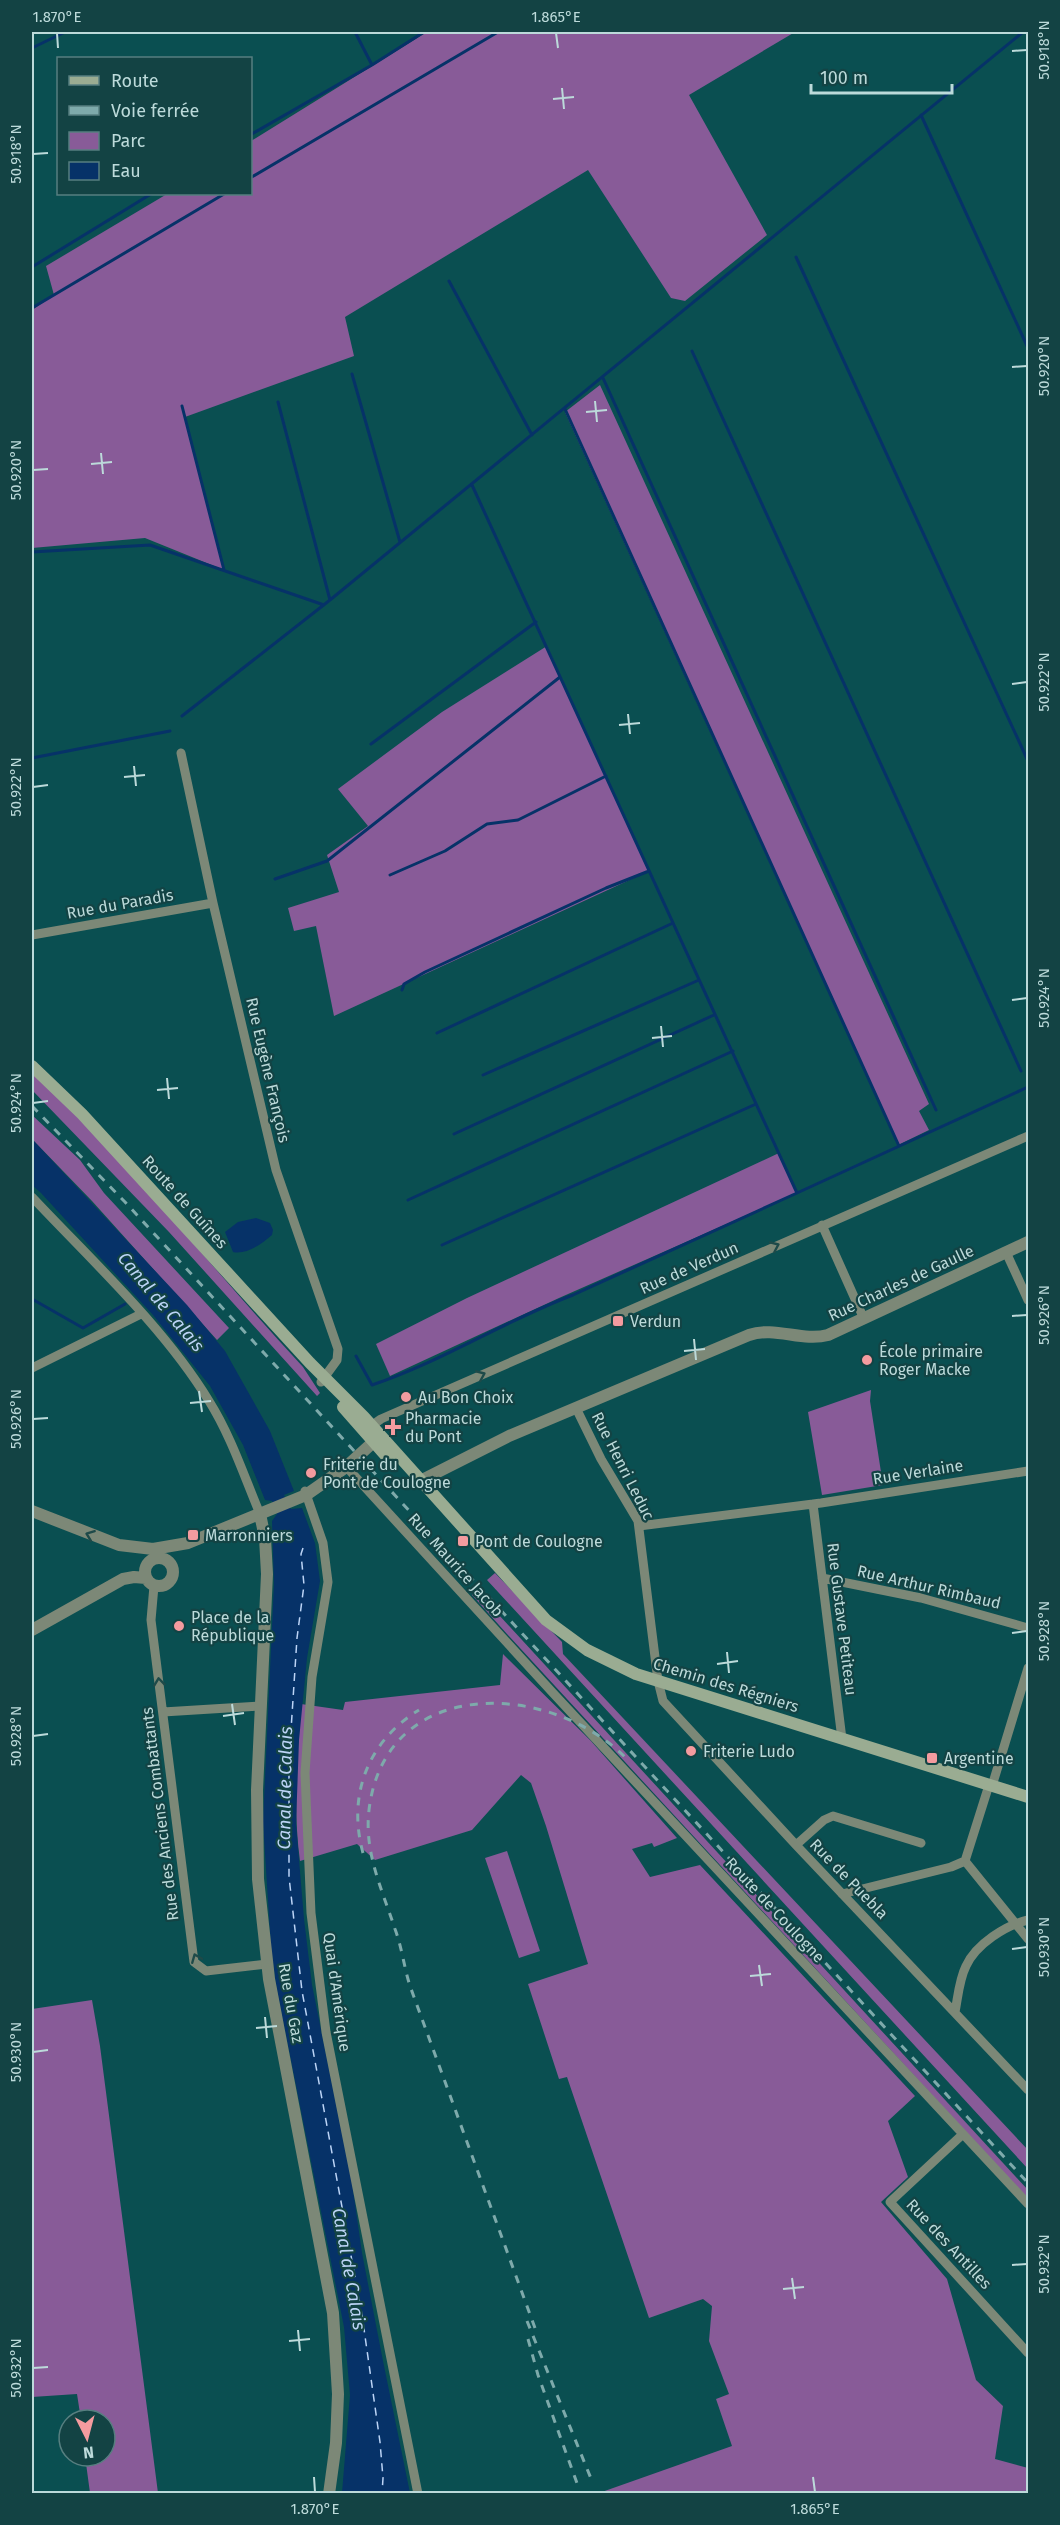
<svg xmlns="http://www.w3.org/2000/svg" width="1060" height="2525" font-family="'Fira Sans',sans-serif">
<rect width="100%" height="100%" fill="#0a4f51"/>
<path fill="#885b98" d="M 427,32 L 795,32 L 689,95 L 767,235 L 685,301 L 671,298 L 588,170 L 345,317 L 354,356 L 185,417 L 224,570 L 145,538 L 32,548 L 32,310 L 54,295 L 46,266 L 167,194 L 250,194 L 251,141 Z
M 600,385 L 929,1104 L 919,1111 L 929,1130 L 898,1145 L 565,412 Z
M 547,646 L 649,871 L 334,1016 L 316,926 L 294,931 L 288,908 L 339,892 L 327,855 L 368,826 L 338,789 L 442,712 Z
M 32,1073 C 130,1163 212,1269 303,1367 L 320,1393 L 317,1396 L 169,1232 L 32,1090 Z
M 32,1115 L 80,1160 L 104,1193 L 229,1328 L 217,1340 L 92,1201 L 32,1139 Z
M 779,1153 L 797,1193 L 559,1298 L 390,1376 L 376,1344 L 467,1298 Z
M 871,1390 L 870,1401 L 883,1485 L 822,1495 L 808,1412 Z
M 495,1573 L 562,1642 L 563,1654 L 1028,2150 L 1028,2169 L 487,1580 Z
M 476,1590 L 1028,2190 L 1028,2199 L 507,1634 L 472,1595 Z
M 503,1654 L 591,1741 L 677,1838 L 654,1847 L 652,1843 L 632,1849 L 650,1877 L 700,1865 L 915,2096 L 888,2121 L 908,2177 L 881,2202 L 947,2279 L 976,2380 L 1003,2406 L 995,2459 L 1028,2468 L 1028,2493 L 599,2493 L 732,2446 L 716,2399 L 729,2394 L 709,2341 L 712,2306 L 703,2299 L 649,2318 L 567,2077 L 559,2079 L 528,1984 L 588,1964 L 546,1826 L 531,1783 L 521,1775 L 472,1830 L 375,1860 L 357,1844 L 300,1861 C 293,1810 297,1756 301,1704 L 343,1710 L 345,1702 L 500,1685 Z
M 507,1851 L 540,1951 L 519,1958 L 485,1858 Z
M 92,2000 L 100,2046 L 158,2493 L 90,2493 L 85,2456 L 105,2456 L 105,2420 L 81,2420 L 77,2394 L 32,2397 L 32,2009 Z"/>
<path fill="#063268" d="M 32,1139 L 187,1305 L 225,1351 L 270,1431 L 294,1491 L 284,1495 L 291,1509 L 302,1508 L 315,1543 L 320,1581 L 307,1658 L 299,1740 L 296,1824 L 304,1919 L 312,1985 L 352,2183 L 362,2253 L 383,2361 L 410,2493 L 342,2493 L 350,2395 L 344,2327 L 276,1985 L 271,1947 L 263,1822 L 274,1584 L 272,1521 L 277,1514 L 272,1501 L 265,1500 L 243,1445 L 210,1386 L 153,1315 L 41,1193 L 32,1185 Z
M 256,1218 L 270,1223 L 273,1230 L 272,1235 C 262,1244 246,1255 233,1252 L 225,1232 L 238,1222 Z"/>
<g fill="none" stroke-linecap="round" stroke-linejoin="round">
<path stroke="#063268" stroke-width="3" d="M 355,32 L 372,65
M 32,48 L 65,32
M 921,115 L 1028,348
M 250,135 L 372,65 L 424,32
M 250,178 L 498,32
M 796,257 L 1028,761
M 32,267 L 151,194
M 449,281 L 532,435
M 32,308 L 224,194
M 692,351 L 1021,1071
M 352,374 L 400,542
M 603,378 L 936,1110
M 278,402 L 330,600
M 182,406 L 224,570
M 565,409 L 899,1146
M 32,552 L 150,545 L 324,605
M 182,716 L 330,600 L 1023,32
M 371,744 L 536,622
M 32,758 L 170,731
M 390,875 L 445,851 L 487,824 L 518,820 L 606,776
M 275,879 L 327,861 L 560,677
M 402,990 L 404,984 L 425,972 L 606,888 L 649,871
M 437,1033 L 673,923
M 483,1075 L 699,980
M 454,1134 L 714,1015
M 797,1193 L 1028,1087
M 408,1200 L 733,1051
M 442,1245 L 756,1104
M 32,1299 L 83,1328 L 125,1304
M 356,1356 L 372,1385 C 441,1362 504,1321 573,1295 L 797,1193 L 472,485"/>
<path stroke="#bcd4f6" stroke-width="1.5" stroke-dasharray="8 6" stroke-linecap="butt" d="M 303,1548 L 301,1554 L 304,1585 L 297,1638 L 289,1761 L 289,1877 L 302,1991 L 362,2315 L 380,2442 L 383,2478 L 382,2494"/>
<path stroke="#7c8877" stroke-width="9" d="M 181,753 L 213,903 L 276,1170 L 338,1349 L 337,1360 L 321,1382
M 32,935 L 213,903
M 32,1197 C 91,1260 164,1327 209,1401 C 231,1436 244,1476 260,1514
M 822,1225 L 864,1319
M 1006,1252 L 1028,1300
M 32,1368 L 141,1314
M 576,1408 L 601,1459 L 638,1521 L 658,1681 L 663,1701 L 796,1845 L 1028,2090
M 367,1429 L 381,1419 L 1028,1136
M 341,1461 L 553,1693 L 1028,2204
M 305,1491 L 323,1543 L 328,1582 L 312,1677 L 305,1773 L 311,1913 L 326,2032 L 418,2494
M 813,1504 L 842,1739
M 639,1526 L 821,1503 L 1028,1471
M 822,1578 L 921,1598 L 1028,1628
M 154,1586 L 151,1620 L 194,1962 L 206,1971 L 267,1964
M 163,1712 L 261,1706
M 992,1786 L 1028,1668
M 796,1845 L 824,1820 L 833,1816 L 921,1843
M 965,1861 L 1028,1939
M 965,1861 L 989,1785
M 842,1894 L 951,1867 L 965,1861
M 955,2012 C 958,1997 959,1980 966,1966 C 976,1944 1006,1925 1028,1920
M 963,2134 L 890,2202 L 1028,2353"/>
<path stroke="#7c8877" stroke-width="12" d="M 420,1481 L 509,1436 L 749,1335 C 775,1326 802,1342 828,1335 L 1028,1242
M 32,1511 L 119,1545 L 153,1549 L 188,1543 L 306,1495 L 346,1467 L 380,1436
M 260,1514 L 265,1538 L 267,1574 L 257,1790 L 258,1879 L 269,1979 L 333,2313 L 338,2394 L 336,2443 L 329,2494
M145 1572a14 14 0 1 1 28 0a14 14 0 1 1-28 0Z
M 32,1630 L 123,1579 L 134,1577 L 146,1578"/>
<path stroke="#9aac92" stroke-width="12" d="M 32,1066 L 82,1114 L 310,1363 L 364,1417 L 546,1620 L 587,1650 L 636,1674 L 1028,1797
M 343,1407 L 387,1457"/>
<path stroke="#7eaaab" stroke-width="3" stroke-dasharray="8 8" stroke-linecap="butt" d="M 32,1106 L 125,1202 L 1028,2183
M 363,1853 C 347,1795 368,1741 419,1710
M 527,2321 L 592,2481
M 535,2328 L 410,1986 C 404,1967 402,1948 395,1929 C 382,1889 364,1853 369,1810 C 385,1676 547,1680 625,1757
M 528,2339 L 538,2375 L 578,2486"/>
</g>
<defs><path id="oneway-chevron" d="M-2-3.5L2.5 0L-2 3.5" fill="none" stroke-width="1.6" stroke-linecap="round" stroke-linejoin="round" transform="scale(1.5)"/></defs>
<g stroke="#1e4a49">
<use href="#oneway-chevron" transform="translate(775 1246) rotate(-24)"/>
<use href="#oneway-chevron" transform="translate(481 1375) rotate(-23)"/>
<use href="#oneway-chevron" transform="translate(90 1535) rotate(-159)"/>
<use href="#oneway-chevron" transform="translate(159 1682) rotate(-97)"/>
<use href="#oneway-chevron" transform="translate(196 1958) rotate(-112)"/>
</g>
<path fill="none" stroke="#bcdada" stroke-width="2" d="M 57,33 L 58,48M 556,33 L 558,48M 1012,51 L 1027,50M 562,88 L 564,109M 553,99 L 574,97M 33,154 L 48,153M 1012,367 L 1027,366M 595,401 L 597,422M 586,412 L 607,410M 101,453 L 103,474M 91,464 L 112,462M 33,470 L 48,469M 1012,684 L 1027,682M 628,714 L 630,734M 619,725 L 640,723M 134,766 L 136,786M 124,777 L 145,775M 33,787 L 48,785M 1012,1000 L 1027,998M 661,1026 L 663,1047M 652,1038 L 672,1036M 167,1078 L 169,1099M 157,1090 L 178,1088M 33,1103 L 48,1101M 1012,1316 L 1027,1315M 694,1339 L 696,1360M 684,1351 L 705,1349M 199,1391 L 202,1412M 190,1403 L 211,1401M 33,1419 L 48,1418M 1012,1633 L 1027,1631M 727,1652 L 729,1673M 717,1664 L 738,1661M 232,1704 L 235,1725M 223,1716 L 244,1713M 33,1736 L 48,1734M 1012,1949 L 1027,1947M 759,1965 L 762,1986M 750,1976 L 771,1974M 265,2017 L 267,2038M 256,2028 L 277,2026M 33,2052 L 48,2050M 1012,2265 L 1027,2264M 792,2278 L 795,2299M 783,2289 L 804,2287M 298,2330 L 300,2351M 289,2341 L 310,2339M 33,2368 L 48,2367M 314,2477 L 315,2492M 813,2477 L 815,2492"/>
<g fill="#f49b9f" stroke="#134344" stroke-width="2">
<rect x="612" y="1315" width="12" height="12" rx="3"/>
<circle cx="867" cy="1360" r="6"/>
<circle cx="406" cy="1397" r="6"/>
<path d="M390 1418h6v6h6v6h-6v6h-6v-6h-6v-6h6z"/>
<circle cx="311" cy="1473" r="6"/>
<rect x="187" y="1529" width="12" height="12" rx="3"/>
<rect x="457" y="1535" width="12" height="12" rx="3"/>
<circle cx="179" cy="1626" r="6"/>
<circle cx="691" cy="1751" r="6"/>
<rect x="926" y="1752" width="12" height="12" rx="3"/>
</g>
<g text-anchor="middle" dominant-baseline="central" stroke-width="4.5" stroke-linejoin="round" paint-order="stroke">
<g font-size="16" fill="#bcdada" stroke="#134344">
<text transform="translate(120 904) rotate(-10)">Rue du Paradis</text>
<text transform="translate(268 1070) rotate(77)">Rue Eugène François</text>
<text transform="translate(185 1202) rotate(48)">Route de Guînes</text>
<text transform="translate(689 1268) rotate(-24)">Rue de Verdun</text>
<text transform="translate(901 1283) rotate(-25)">Rue Charles de Gaulle</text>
<text transform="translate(623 1466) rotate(63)">Rue Henri Leduc</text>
<text transform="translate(918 1472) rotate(-9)">Rue Verlaine</text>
<text transform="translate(456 1565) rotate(48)">Rue Maurice Jacob</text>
<text transform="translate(929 1587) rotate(13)">Rue Arthur Rimbaud</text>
<text transform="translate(842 1619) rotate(83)">Rue Gustave Petiteau</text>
<text transform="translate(726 1685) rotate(17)">Chemin des Régniers</text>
<text transform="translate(160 1814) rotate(-97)">Rue des Anciens Combattants</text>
<text transform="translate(849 1879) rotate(46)">Rue de Puebla</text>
<text transform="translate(775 1910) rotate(47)">Route de Coulogne</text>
<text transform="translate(337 1992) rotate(82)">Quai d'Amérique</text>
<text transform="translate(291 2003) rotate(80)">Rue du Gaz</text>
<text transform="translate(949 2244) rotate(47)">Rue des Antilles</text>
</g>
<g font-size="16" fill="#bcdada" stroke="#134344" text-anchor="start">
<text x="630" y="1321">Verdun</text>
<text x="879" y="1351">École primaire<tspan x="879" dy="18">Roger Macke</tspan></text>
<text x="418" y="1397">Au Bon Choix</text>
<text x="405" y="1418">Pharmacie<tspan x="405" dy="18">du Pont</tspan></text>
<text x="323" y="1464">Friterie du<tspan x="323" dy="18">Pont de Coulogne</tspan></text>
<text x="205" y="1535">Marronniers</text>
<text x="475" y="1541">Pont de Coulogne</text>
<text x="191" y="1617">Place de la<tspan x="191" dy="18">République</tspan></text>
<text x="703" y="1751">Friterie Ludo</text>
<text x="944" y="1758">Argentine</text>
</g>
<g font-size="18" font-style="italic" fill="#bcd4f6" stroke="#134344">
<text transform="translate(161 1302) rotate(50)">Canal de Calais</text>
<text transform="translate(285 1788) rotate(-89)">Canal de Calais</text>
<text transform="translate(349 2269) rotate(80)">Canal de Calais</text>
</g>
</g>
<rect width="1060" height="2525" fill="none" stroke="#134344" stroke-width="66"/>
<rect x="57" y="57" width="195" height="138" fill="#134344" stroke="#577f80" stroke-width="1.5"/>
<rect x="69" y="76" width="30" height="9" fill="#9aac92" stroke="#577f80" stroke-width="1.5"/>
<text x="111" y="87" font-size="18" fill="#bcdada">Route</text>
<rect x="69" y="106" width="30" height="9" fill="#7eaaab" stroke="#577f80" stroke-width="1.5"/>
<text x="111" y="117" font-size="18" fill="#bcdada">Voie ferrée</text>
<rect x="69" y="132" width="30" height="18" fill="#885b98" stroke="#577f80" stroke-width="1.5"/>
<text x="111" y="147" font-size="18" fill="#bcdada">Parc</text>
<rect x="69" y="162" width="30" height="18" fill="#063268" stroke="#577f80" stroke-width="1.5"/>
<text x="111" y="177" font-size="18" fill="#bcdada">Eau</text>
<g transform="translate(87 2438) rotate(174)"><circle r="28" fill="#134344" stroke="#577f80" stroke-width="1.5"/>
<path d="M0-4.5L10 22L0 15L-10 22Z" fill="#f49b9f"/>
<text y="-9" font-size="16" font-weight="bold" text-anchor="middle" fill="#bcdada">N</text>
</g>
<path d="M811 84v9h141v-9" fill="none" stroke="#bcdada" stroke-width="3"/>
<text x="820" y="84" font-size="18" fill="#bcdada" stroke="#134344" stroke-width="4.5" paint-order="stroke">100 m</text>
<rect x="33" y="33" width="994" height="2459" fill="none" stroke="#bcdada" stroke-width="2"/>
<g font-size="15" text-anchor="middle" fill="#bcdada">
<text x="57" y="22">1.870°E</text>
<text x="556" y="22">1.865°E</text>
<text transform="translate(1044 50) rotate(-90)" y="5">50.918°N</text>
<text transform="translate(16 154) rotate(-90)" y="5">50.918°N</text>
<text transform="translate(1044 366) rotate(-90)" y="5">50.920°N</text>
<text transform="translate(16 470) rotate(-90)" y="5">50.920°N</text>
<text transform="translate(1044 682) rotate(-90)" y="5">50.922°N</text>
<text transform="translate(16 787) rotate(-90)" y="5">50.922°N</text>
<text transform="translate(1044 998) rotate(-90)" y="5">50.924°N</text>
<text transform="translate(16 1103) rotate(-90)" y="5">50.924°N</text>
<text transform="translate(1044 1315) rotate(-90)" y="5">50.926°N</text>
<text transform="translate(16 1419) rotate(-90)" y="5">50.926°N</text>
<text transform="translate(1044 1631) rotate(-90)" y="5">50.928°N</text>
<text transform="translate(16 1736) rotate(-90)" y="5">50.928°N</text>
<text transform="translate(1044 1947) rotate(-90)" y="5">50.930°N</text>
<text transform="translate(16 2052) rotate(-90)" y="5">50.930°N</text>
<text transform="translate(1044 2264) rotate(-90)" y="5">50.932°N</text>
<text transform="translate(16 2368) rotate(-90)" y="5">50.932°N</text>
<text x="315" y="2514">1.870°E</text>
<text x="815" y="2514">1.865°E</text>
</g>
</svg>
